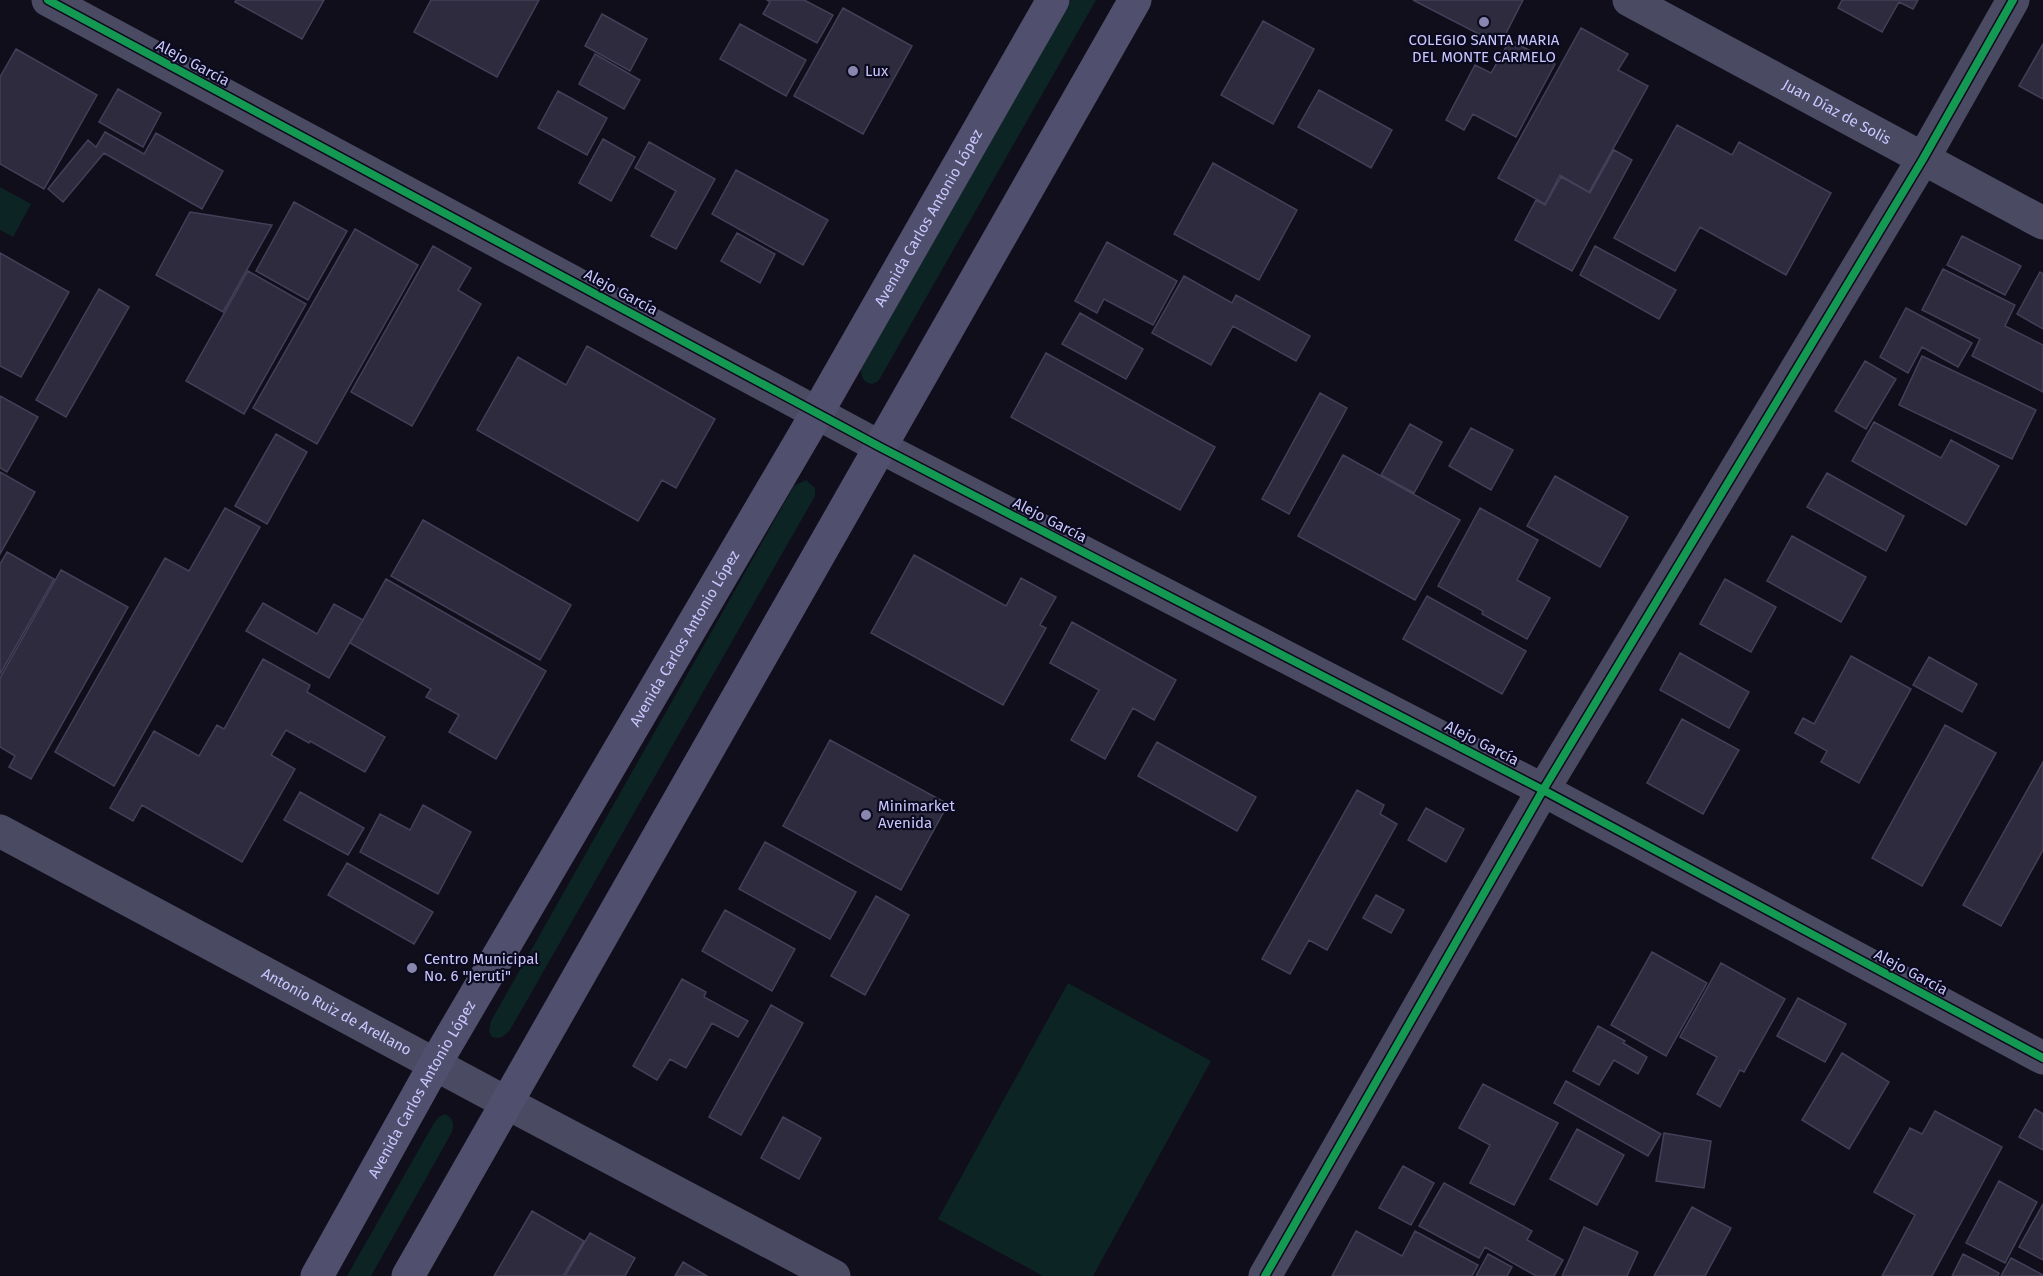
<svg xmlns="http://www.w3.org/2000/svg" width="2043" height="1276" font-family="'Fira Sans',sans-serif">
<rect width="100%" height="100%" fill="#100e1a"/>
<path fill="#0d2424" d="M 1071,0 L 1096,0 L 879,380 C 870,389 860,380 861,369 Z
M 0,187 L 31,204 L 13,237 L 0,230 Z
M 806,480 L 815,488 L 815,496 L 510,1030 C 504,1036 500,1040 492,1037 L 489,1031 L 491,1021 L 794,486 Z
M 1068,983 L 1211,1061 L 1093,1276 L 1043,1276 L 938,1219 Z
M 445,1114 C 454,1119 454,1123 452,1132 L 371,1276 L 347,1276 L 434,1123 L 439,1117 Z"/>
<path fill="#2d2b3d" stroke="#424058" stroke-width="1.5" d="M 236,0 L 324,0 L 302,39 L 235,2 Z
M 431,0 L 539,0 L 497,77 L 414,32 Z
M 767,0 L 804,0 L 833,15 L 817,43 L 763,14 L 770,2 Z
M 1413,0 L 1523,0 L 1500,45 Z
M 1842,0 L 1918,0 L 1913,9 L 1899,2 L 1882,32 L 1838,8 Z
M 843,8 L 912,46 L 863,134 L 794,96 Z
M 602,14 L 647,39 L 630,71 L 585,46 Z
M 1263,21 L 1314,49 L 1273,124 L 1221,95 Z
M 740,24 L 806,60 L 786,96 L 720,59 Z
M 1581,28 L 1628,54 L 1618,70 L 1648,86 L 1589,192 L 1560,175 L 1545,204 L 1498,178 Z
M 1510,40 L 1555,64 L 1516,137 L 1473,114 L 1464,130 L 1446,120 L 1475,65 L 1491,73 Z
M 2043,44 L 2043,99 L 2019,86 Z
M 16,49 L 97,95 L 44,189 L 0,164 L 0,77 Z
M 595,54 L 640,80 L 624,109 L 579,84 Z
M 118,89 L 161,113 L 143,147 L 99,122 Z
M 1319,90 L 1392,130 L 1371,168 L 1298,127 Z
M 558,91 L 607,118 L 587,155 L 538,128 Z
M 1677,125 L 1732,155 L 1739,142 L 1831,193 L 1786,275 L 1700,227 L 1675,271 L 1614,238 Z
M 105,132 L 144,154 L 156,133 L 223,171 L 202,209 L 104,153 L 63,202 L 48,189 L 88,140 L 96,147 Z
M 603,139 L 635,157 L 611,201 L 579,183 Z
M 649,142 L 715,179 L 676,249 L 651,236 L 676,191 L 635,168 Z
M 1614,150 L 1632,160 L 1572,271 L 1515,240 L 1536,200 L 1545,205 L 1561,177 L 1590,193 Z
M 1213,163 L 1297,210 L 1259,280 L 1174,234 Z
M 736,170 L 828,220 L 803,265 L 712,214 Z
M 294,202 L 347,231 L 308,300 L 256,271 Z
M 190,212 L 272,225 L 223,312 L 156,275 Z
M 355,229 L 418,265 L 317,444 L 253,408 Z
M 737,233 L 775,254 L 760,283 L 721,261 Z
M 1962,236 L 2021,266 L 2005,295 L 1947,265 Z
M 1107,242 L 1177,281 L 1153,325 L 1104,299 L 1097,313 L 1075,301 Z
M 433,246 L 471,268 L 458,290 L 481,304 L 412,426 L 351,392 Z
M 1595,246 L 1676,290 L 1659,319 L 1580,275 Z
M 0,253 L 69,292 L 21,377 L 0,366 Z
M 1943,269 L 2015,305 L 2005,326 L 2043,345 L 2043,392 L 1972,356 L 1980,339 L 1922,310 Z
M 248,271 L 306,304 L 244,414 L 186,381 Z
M 2040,272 L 2043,274 L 2043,329 L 2017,314 Z
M 1184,276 L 1232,303 L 1236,295 L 1310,336 L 1296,361 L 1233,326 L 1211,365 L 1152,333 Z
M 99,289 L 129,307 L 66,417 L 36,400 Z
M 1906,308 L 1972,343 L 1958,367 L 1922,347 L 1908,373 L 1880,357 Z
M 1080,313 L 1143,349 L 1126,379 L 1062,344 Z
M 587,346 L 715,419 L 676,488 L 662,480 L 638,521 L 477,430 L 518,357 L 566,385 Z
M 1046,353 L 1215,447 L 1180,510 L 1011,417 Z
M 1922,356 L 2036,410 L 2012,459 L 1899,405 Z
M 1865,361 L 1896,379 L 1866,429 L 1835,411 Z
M 1320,393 L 1347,408 L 1289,514 L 1262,499 Z
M 0,396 L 38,417 L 7,472 L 0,468 Z
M 1874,422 L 1941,458 L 1951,440 L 1999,466 L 1966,525 L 1852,461 Z
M 1410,424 L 1442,442 L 1414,493 L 1381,475 Z
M 1471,428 L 1513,450 L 1491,490 L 1449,466 Z
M 276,434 L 307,452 L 267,524 L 235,506 Z
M 1343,455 L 1460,520 L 1415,600 L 1298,536 Z
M 0,472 L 35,492 L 0,554 Z
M 1827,473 L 1904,516 L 1886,551 L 1807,507 Z
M 1555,476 L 1628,517 L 1600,567 L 1527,526 Z
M 225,508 L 260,527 L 114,786 L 55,752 L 165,558 L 189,571 Z
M 1480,508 L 1538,540 L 1517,580 L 1550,598 L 1527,639 L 1482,614 L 1483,611 L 1438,586 Z
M 423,520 L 571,605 L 540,660 L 391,576 Z
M 1792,536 L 1866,577 L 1841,622 L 1767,581 Z
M 7,552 L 54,579 L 0,674 L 0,564 Z
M 914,555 L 1006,606 L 1021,578 L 1056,597 L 1040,625 L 1046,628 L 1003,705 L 871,633 Z
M 61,570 L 128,607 L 31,779 L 9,767 L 15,756 L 0,747 L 0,678 Z
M 386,579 L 546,671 L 496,759 L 449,732 L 459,715 L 426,697 L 431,689 L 350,643 Z
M 1725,579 L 1776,607 L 1751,652 L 1700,624 Z
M 1427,596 L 1526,651 L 1502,694 L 1403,639 Z
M 263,603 L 317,634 L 334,604 L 363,620 L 329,678 L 246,631 Z
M 1072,622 L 1176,680 L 1154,720 L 1133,708 L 1105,759 L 1071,740 L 1099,690 L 1050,663 Z
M 1680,653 L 1749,692 L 1729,728 L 1660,690 Z
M 1851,656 L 1911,689 L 1859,783 L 1821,762 L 1827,751 L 1795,733 L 1803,718 L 1814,724 Z
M 1929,657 L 1977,684 L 1962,712 L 1913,685 Z
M 263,659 L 310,685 L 307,692 L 385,737 L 365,772 L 310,741 L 309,743 L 286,730 L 271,755 L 295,769 L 242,862 L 142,805 L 133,821 L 110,808 L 154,731 L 199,756 L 217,725 L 224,729 Z
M 1682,719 L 1739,750 L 1703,814 L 1647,783 Z
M 1945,725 L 1996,753 L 1922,886 L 1872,858 Z
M 830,740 L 948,804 L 901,890 L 783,826 Z
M 1157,742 L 1256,797 L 1237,831 L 1138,776 Z
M 2043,762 L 2043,850 L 2001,926 L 1963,905 Z
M 1357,790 L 1384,805 L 1380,814 L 1397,824 L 1327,950 L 1309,940 L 1290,974 L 1262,959 Z
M 300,792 L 364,828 L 348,855 L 284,820 Z
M 423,805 L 471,832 L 438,894 L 360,852 L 380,814 L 410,830 Z
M 1426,808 L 1464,829 L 1446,862 L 1408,840 Z
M 765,842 L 856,892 L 830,939 L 739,889 Z
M 347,863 L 433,912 L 414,944 L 328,895 Z
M 1376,895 L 1404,910 L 1391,933 L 1363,918 Z
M 876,896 L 909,915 L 865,995 L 831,976 Z
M 725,910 L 795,949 L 772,991 L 702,951 Z
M 1652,952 L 1707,983 L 1666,1056 L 1611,1025 Z
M 1721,963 L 1785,999 L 1744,1072 L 1740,1070 L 1720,1107 L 1697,1094 L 1717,1057 L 1680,1037 Z
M 682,979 L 706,992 L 704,997 L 748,1021 L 738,1037 L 712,1023 L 686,1068 L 670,1059 L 657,1080 L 633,1066 Z
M 1798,998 L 1846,1024 L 1825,1062 L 1777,1036 Z
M 771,1005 L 803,1023 L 741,1135 L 709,1117 Z
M 1598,1026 L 1625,1041 L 1623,1043 L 1647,1057 L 1638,1074 L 1614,1060 L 1599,1085 L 1573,1071 Z
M 1842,1053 L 1889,1082 L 1849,1149 L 1802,1120 Z
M 1566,1081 L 1661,1134 L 1648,1156 L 1554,1103 Z
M 1483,1084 L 1558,1123 L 1514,1205 L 1470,1183 L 1490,1145 L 1459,1128 Z
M 2035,1109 L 2043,1114 L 2043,1150 L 2019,1137 Z
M 1935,1111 L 2002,1147 L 1932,1276 L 1882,1276 L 1915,1215 L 1874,1192 L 1910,1128 L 1922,1134 Z
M 783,1117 L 821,1138 L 799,1179 L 761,1158 Z
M 1577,1129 L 1624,1155 L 1597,1205 L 1550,1179 Z
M 1664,1133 L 1711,1141 L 1704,1188 L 1656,1181 Z
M 1403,1166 L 1434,1183 L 1411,1225 L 1379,1208 Z
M 1999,1181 L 2037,1202 L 2005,1263 L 1966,1243 Z
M 1444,1183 L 1532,1231 L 1527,1240 L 1563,1260 L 1554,1276 L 1536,1276 L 1485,1247 L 1479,1258 L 1419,1226 Z
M 2043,1204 L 2043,1260 L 2019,1247 Z
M 1692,1207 L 1731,1228 L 1705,1276 L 1654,1276 Z
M 532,1211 L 584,1241 L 563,1276 L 494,1276 Z
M 1584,1227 L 1638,1252 L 1627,1276 L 1562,1276 Z
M 1356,1231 L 1402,1256 L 1415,1231 L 1478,1265 L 1472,1276 L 1332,1276 Z
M 590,1233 L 635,1258 L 625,1276 L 565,1276 Z
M 1488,1254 L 1512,1267 L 1507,1276 L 1476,1276 Z
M 1963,1254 L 1999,1273 L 1998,1276 L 1952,1276 Z
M 2011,1258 L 2043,1275 L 2043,1276 L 2001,1276 Z
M 683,1262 L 707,1276 L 675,1276 Z"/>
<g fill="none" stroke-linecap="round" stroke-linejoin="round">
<g stroke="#4a4a63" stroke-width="33">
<path d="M 48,0 L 880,447 L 1543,790 L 2043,1058"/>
<path id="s1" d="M 1629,0 L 2043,223"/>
<path id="s2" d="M 0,831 L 507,1103 L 834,1276"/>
<path d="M 1265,1276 L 1543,790 L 1923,159 L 2013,0"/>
</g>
<g stroke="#504f6e" stroke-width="33">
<path id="s3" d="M 317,1276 L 435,1064 L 817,413 L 1053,0"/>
<path d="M 408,1276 L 1135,0"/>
</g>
<defs>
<path id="cycleway" d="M 48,0 L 880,447 L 1543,790 L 2043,1058
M 1265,1276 L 1543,790 L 1923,159 L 2013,0"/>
</defs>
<use href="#cycleway" stroke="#0c0a1e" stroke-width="11"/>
<use href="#cycleway" stroke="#139951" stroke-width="8"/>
</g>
<g fill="#8986af" stroke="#0c0a1e" stroke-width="2">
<circle cx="1484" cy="22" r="6"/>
<circle cx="853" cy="71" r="6"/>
<circle cx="866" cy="815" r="6"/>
<circle cx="412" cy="968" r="6"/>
</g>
<g text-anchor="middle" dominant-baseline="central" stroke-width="4.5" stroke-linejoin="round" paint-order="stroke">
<g font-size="15" fill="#cac7ff" stroke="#0c0a1e" text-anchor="start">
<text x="1484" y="40" text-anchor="middle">COLEGIO SANTA MARIA<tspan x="1484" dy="17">DEL MONTE CARMELO</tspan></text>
<text x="865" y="71">Lux</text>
<text x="878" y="806">Minimarket<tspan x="878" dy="17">Avenida</tspan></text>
<text x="424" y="959">Centro Municipal<tspan x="424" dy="17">No. 6 "Jeruti"</tspan></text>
</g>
<g font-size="15" fill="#cac7ff" stroke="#0c0a1e">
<text transform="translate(193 63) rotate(28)">Alejo García</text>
<text stroke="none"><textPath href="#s1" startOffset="236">Juan Díaz de Solis</textPath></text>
<text stroke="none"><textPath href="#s3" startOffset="1222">Avenida Carlos Antonio López</textPath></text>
<text transform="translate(621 292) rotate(28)">Alejo García</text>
<text transform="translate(1050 520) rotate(27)">Alejo García</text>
<text stroke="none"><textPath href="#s3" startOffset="736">Avenida Carlos Antonio López</textPath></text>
<text transform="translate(1482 743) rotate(27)">Alejo García</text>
<text transform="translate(1911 972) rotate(28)">Alejo García</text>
<text stroke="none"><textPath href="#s2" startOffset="382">Antonio Ruiz de Arellano</textPath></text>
<text stroke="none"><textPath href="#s3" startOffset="214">Avenida Carlos Antonio López</textPath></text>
</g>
</g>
</svg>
